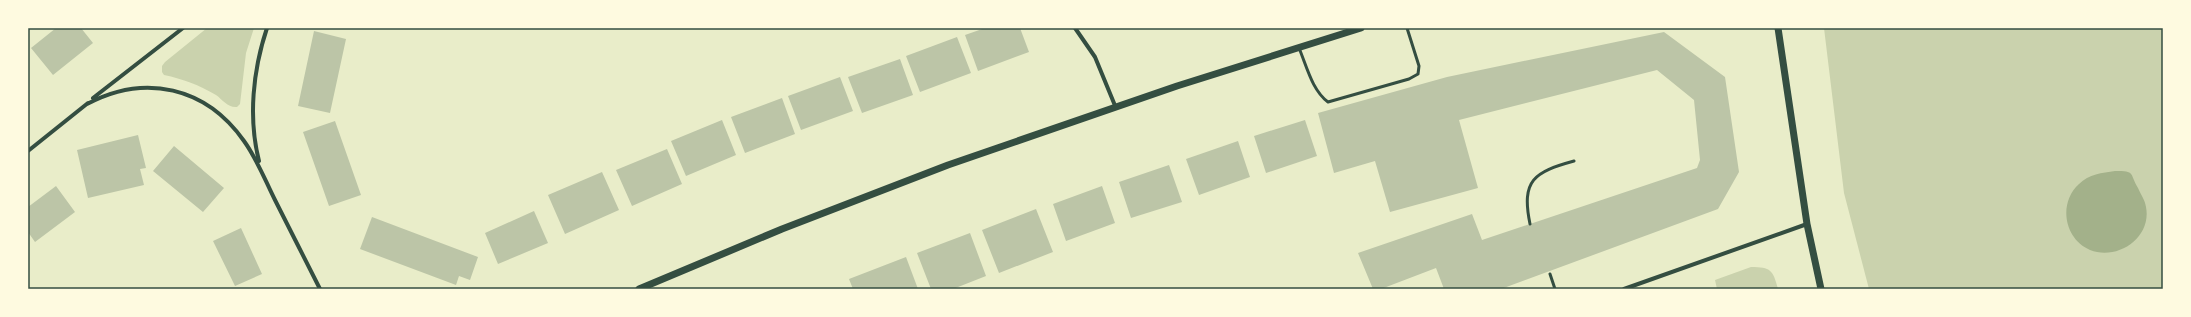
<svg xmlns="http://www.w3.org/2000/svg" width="2191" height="317" font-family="'Public Sans',sans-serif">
<rect width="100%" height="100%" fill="#e9edc9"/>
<path fill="#cad2ad" d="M 207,28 L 254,28 L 246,53 L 240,104 L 237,107 C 228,108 223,100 216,95 C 199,85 183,79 164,75 L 162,72 L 162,66 L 165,62 Z
M 1824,28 L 2163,28 L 2163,289 L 1869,289 L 1844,193 Z
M 1751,267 C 1771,267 1773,270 1778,289 L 1717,289 L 1715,280 Z"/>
<path fill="#a3b18a" d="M 2115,171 C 2136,171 2129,173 2138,188 C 2141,195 2145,200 2146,207 C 2152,238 2117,261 2090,250 C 2064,239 2058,203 2079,184 C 2089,174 2102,173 2115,171 Z"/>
<path fill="#bcc5a7" d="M 56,28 L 81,28 L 93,43 L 53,75 L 31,48 Z
M 985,28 L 1020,28 L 1029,52 L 978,71 L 965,35 Z
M 314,31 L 346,39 L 330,113 L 298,106 Z
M 1664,32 L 1725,77 L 1739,172 L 1718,209 L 1501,289 L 1444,289 L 1436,268 L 1381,289 L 1373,289 L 1358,253 L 1472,214 L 1482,240 L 1697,168 L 1700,160 L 1694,100 L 1657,70 L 1459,120 L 1478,188 L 1390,212 L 1375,161 L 1334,173 L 1318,113 L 1447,77 Z
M 957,37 L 971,73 L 920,92 L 906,56 Z
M 900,59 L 913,95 L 862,113 L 848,77 Z
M 840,77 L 853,111 L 801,130 L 788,96 Z
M 782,98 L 795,134 L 745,153 L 731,117 Z
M 722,120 L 736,155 L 686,176 L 671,141 Z
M 1305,120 L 1317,156 L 1266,173 L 1254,136 Z
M 335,121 L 361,195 L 329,206 L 303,132 Z
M 138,135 L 146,168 L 140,169 L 144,185 L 88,198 L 77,150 Z
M 1238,141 L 1250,177 L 1199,195 L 1186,159 Z
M 174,146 L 224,188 L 203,212 L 153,171 Z
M 667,149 L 682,184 L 632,206 L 616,170 Z
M 1169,165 L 1182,202 L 1131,218 L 1119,182 Z
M 602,172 L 619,210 L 565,234 L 548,195 Z
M 56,186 L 75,212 L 35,242 L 28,232 L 28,207 Z
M 1102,186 L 1115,223 L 1066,241 L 1053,204 Z
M 1036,209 L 1053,252 L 999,273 L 982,230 Z
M 534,211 L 548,243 L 498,264 L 485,233 Z
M 372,217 L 478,257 L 470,280 L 459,276 L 456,285 L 360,249 Z
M 241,228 L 262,274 L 235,286 L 213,241 Z
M 970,233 L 986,276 L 953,289 L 931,289 L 917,253 Z
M 906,257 L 918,289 L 853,289 L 849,279 Z"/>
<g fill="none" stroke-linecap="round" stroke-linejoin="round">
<path stroke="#344e41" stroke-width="3" d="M 1299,48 C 1307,67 1312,90 1328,102 L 1409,79 L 1418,74 L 1419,66 L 1407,28
M 1530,224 C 1521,180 1534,172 1574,161
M 1550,274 L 1555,289"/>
<path stroke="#344e41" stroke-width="4" d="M 1075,28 L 1095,57 L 1116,108
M 93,98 L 183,28
M 87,104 C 145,73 206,87 244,141 C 257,159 265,180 275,200 C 290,230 305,259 320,289
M 28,151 L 88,103
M 259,161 C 248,118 253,70 267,28
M 1624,289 L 1807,224"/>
<path stroke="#344e41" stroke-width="7" d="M 1778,28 L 1807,224 L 1821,289
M 639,289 L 782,229 L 948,165 L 1177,86 L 1361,28"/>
</g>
<rect width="2191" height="317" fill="none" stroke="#fefae0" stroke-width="58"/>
<rect x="29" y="29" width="2133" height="259" fill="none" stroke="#344e41" stroke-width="1.5"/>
</svg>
